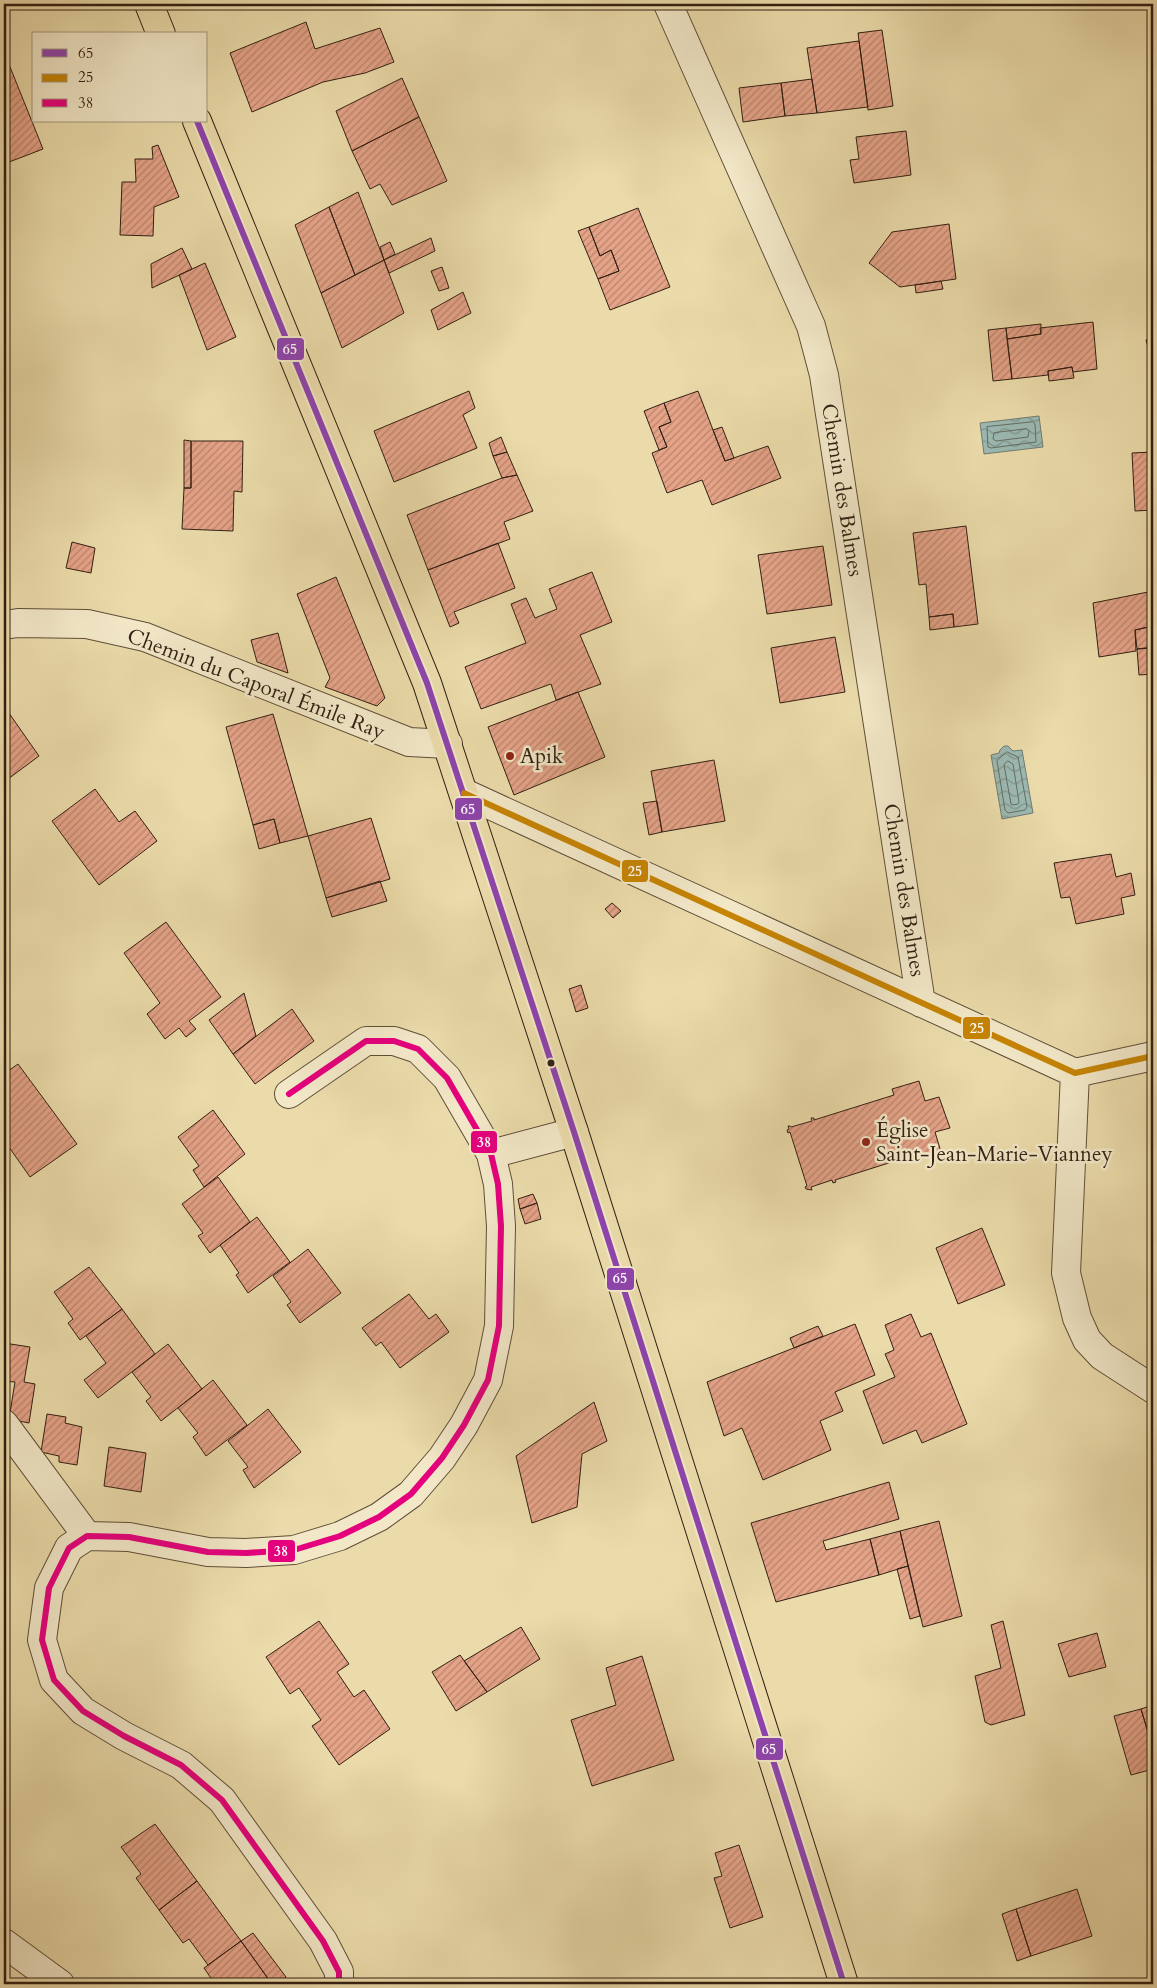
<svg xmlns="http://www.w3.org/2000/svg" width="1157" height="1988" font-family="Cardo,serif">
<defs>
<pattern id="water-waves" width="16" height="10" patternUnits="userSpaceOnUse" patternTransform="scale(1.25)"><rect width="16" height="10" fill="#9bb9b2"/><path d="M0 5q4-4 8 0t8 0" fill="none" stroke="#7f968f"/></pattern>
<pattern id="building-hatch" width="6" height="6" patternUnits="userSpaceOnUse" patternTransform="scale(1.25)"><rect width="6" height="6" fill="#e5a388"/><path d="M-1 1l2-2M0 6l6-6M5 7l2-2" fill="none" stroke="#ba846e"/></pattern>
</defs>
<rect width="100%" height="100%" fill="#ebdbaa"/>
<filter id="stains"><feTurbulence type="fractalNoise" baseFrequency=".004" numOctaves="4"/><feColorMatrix values="0 0 0 0 .2 0 0 0 0 .09 0 0 0 0 .02 0 0 0 .5 -.17"/></filter>
<radialGradient id="worn" r=".72"><stop offset=".6" stop-color="#630" stop-opacity="0"/><stop offset="1" stop-color="#630" stop-opacity=".3"/></radialGradient>
<path fill="url(#water-waves)" stroke="#717b72" d="M 1039,416 L 1043,447 L 984,454 L 980,423 Z
M 1004,746 L 1008,746 L 1013,751 L 1022,750 L 1033,813 L 1002,819 L 991,755 L 999,753 L 1000,750 Z"/>
<g fill="none" stroke-linecap="round" stroke-linejoin="round">
<path stroke="#666c62" stroke-width="1" d="M 1033,422 L 1035,424 L 1036,442 L 991,448 L 988,447 L 987,427 Z
M 1027,429 L 1029,431 L 1028,437 L 996,441 L 993,439 L 994,433 Z
M 1007,752 L 1018,757 L 1027,807 L 1025,810 L 1008,813 L 1005,810 L 997,761 Z
M 1008,761 L 1013,764 L 1019,802 L 1018,804 L 1013,805 L 1011,804 L 1004,765 Z"/>
</g>
<path fill="url(#building-hatch)" stroke="#321f12" d="M 306,22 L 315,49 L 380,28 L 394,62 L 365,73 L 323,82 L 252,112 L 230,53 Z
M 882,30 L 893,106 L 868,110 L 858,33 Z
M 859,41 L 868,107 L 817,113 L 807,48 Z
M 4,52 L 43,149 L 4,164 Z
M 402,78 L 419,117 L 352,151 L 336,111 Z
M 812,79 L 817,113 L 785,116 L 781,83 Z
M 781,83 L 785,116 L 743,122 L 739,88 Z
M 419,117 L 447,181 L 392,205 L 380,184 L 370,189 L 352,151 Z
M 906,131 L 911,175 L 854,183 L 850,160 L 859,159 L 856,137 Z
M 158,145 L 179,197 L 154,207 L 153,236 L 120,235 L 122,182 L 136,182 L 135,159 L 153,159 L 152,147 Z
M 358,192 L 384,260 L 355,275 L 329,207 Z
M 329,207 L 355,275 L 321,293 L 295,225 Z
M 638,208 L 670,287 L 610,310 L 598,279 L 619,271 L 611,250 L 600,256 L 589,227 Z
M 949,224 L 956,279 L 900,287 L 869,263 L 892,232 Z
M 589,227 L 600,256 L 611,250 L 619,271 L 598,279 L 578,231 Z
M 431,238 L 435,251 L 389,273 L 384,260 Z
M 390,242 L 395,254 L 384,260 L 380,247 Z
M 182,248 L 192,269 L 152,288 L 151,264 Z
M 384,260 L 404,313 L 342,348 L 321,293 Z
M 205,263 L 236,337 L 207,350 L 179,275 Z
M 442,267 L 449,288 L 439,291 L 431,271 Z
M 941,281 L 943,289 L 916,293 L 915,285 Z
M 463,292 L 471,313 L 438,330 L 431,310 Z
M 1093,322 L 1097,369 L 1073,372 L 1072,367 L 1048,371 L 1048,375 L 1012,379 L 1007,339 L 1041,334 L 1040,328 Z
M 1041,324 L 1041,334 L 1007,339 L 1006,328 Z
M 1006,328 L 1012,379 L 993,381 L 988,330 Z
M 1153,338 L 1153,357 L 1151,358 L 1146,340 Z
M 1072,367 L 1074,378 L 1049,381 L 1048,371 Z
M 469,391 L 475,408 L 463,415 L 477,448 L 394,482 L 374,431 Z
M 698,391 L 725,461 L 768,446 L 781,478 L 712,505 L 702,480 L 667,493 L 652,453 L 667,447 L 659,427 L 671,422 L 664,403 Z
M 664,403 L 671,422 L 659,427 L 667,447 L 659,450 L 644,411 Z
M 722,427 L 734,458 L 725,461 L 713,430 Z
M 501,437 L 507,452 L 493,456 L 489,443 Z
M 184,440 L 191,441 L 191,488 L 184,488 Z
M 191,441 L 243,441 L 242,492 L 234,491 L 233,531 L 182,529 L 184,488 L 191,488 Z
M 507,452 L 517,475 L 502,478 L 493,456 Z
M 1153,452 L 1153,510 L 1135,511 L 1132,453 Z
M 517,475 L 533,511 L 504,522 L 510,539 L 428,570 L 407,515 L 502,478 Z
M 966,526 L 978,624 L 954,627 L 953,614 L 929,617 L 926,584 L 919,585 L 913,533 Z
M 72,542 L 95,548 L 91,573 L 66,568 Z
M 498,543 L 515,588 L 454,612 L 459,623 L 450,627 L 428,570 Z
M 823,546 L 832,605 L 767,614 L 758,555 Z
M 1153,553 L 1153,586 L 1148,554 Z
M 592,572 L 612,622 L 580,635 L 601,684 L 556,700 L 551,684 L 481,709 L 465,667 L 526,643 L 511,604 L 526,598 L 535,618 L 557,609 L 549,589 Z
M 336,577 L 385,698 L 377,706 L 325,687 L 330,678 L 297,594 Z
M 1153,591 L 1153,626 L 1135,630 L 1136,651 L 1099,657 L 1093,603 Z
M 953,614 L 954,627 L 930,630 L 929,617 Z
M 1153,626 L 1153,647 L 1137,649 L 1135,630 Z
M 278,633 L 288,673 L 257,662 L 251,640 Z
M 835,637 L 845,692 L 780,703 L 771,648 Z
M 1153,648 L 1153,674 L 1139,675 L 1137,649 Z
M 578,692 L 605,757 L 514,795 L 488,727 Z
M 4,706 L 39,756 L 4,782 Z
M 273,714 L 308,836 L 280,843 L 274,819 L 253,825 L 226,727 Z
M 714,760 L 725,821 L 662,832 L 651,771 Z
M 95,789 L 119,822 L 135,811 L 157,841 L 99,885 L 52,821 Z
M 657,801 L 662,832 L 649,835 L 643,803 Z
M 371,818 L 390,879 L 326,898 L 308,836 Z
M 274,819 L 280,843 L 259,849 L 253,825 Z
M 1111,854 L 1116,877 L 1131,873 L 1135,895 L 1121,898 L 1124,914 L 1076,924 L 1070,897 L 1061,898 L 1054,863 Z
M 380,881 L 387,901 L 332,917 L 326,898 Z
M 612,903 L 621,911 L 613,918 L 605,909 Z
M 166,922 L 221,997 L 189,1021 L 196,1029 L 186,1037 L 179,1028 L 165,1039 L 147,1014 L 160,1003 L 124,953 Z
M 581,985 L 588,1008 L 576,1012 L 569,989 Z
M 244,993 L 256,1036 L 233,1054 L 209,1020 Z
M 292,1009 L 314,1041 L 255,1084 L 233,1054 Z
M 18,1064 L 77,1144 L 30,1177 L 4,1140 L 4,1074 Z
M 919,1081 L 925,1101 L 939,1097 L 950,1128 L 935,1132 L 941,1152 L 916,1160 L 914,1155 L 835,1180 L 836,1182 L 833,1183 L 832,1180 L 811,1187 L 812,1190 L 806,1189 L 805,1187 L 807,1186 L 790,1132 L 788,1133 L 787,1130 L 789,1129 L 788,1126 L 790,1126 L 791,1127 L 812,1121 L 811,1118 L 814,1118 L 814,1120 L 894,1095 L 892,1089 Z
M 213,1110 L 245,1154 L 204,1187 L 193,1170 L 199,1166 L 178,1137 Z
M 218,1177 L 250,1222 L 210,1253 L 198,1236 L 203,1233 L 182,1204 Z
M 533,1194 L 537,1203 L 520,1209 L 518,1199 Z
M 537,1203 L 541,1219 L 525,1224 L 520,1209 Z
M 257,1217 L 290,1262 L 248,1293 L 236,1275 L 239,1273 L 220,1245 Z
M 982,1228 L 1005,1285 L 958,1304 L 936,1248 Z
M 308,1249 L 341,1293 L 300,1323 L 287,1305 L 291,1302 L 273,1276 Z
M 89,1267 L 122,1309 L 80,1340 L 68,1323 L 73,1319 L 54,1292 Z
M 409,1294 L 429,1319 L 436,1314 L 449,1332 L 400,1368 L 381,1342 L 376,1346 L 362,1328 Z
M 122,1309 L 155,1354 L 98,1398 L 84,1380 L 106,1363 L 86,1336 Z
M 911,1314 L 921,1337 L 931,1333 L 967,1424 L 922,1443 L 916,1430 L 883,1444 L 863,1391 L 895,1377 L 885,1354 L 894,1350 L 885,1325 Z
M 855,1324 L 875,1375 L 835,1392 L 843,1411 L 820,1421 L 831,1450 L 763,1480 L 742,1428 L 724,1436 L 707,1382 Z
M 818,1326 L 823,1336 L 794,1348 L 790,1338 Z
M 4,1343 L 30,1347 L 24,1382 L 35,1384 L 29,1423 L 9,1419 L 15,1382 L 4,1381 Z
M 168,1344 L 202,1389 L 161,1421 L 146,1401 L 151,1397 L 132,1372 Z
M 213,1380 L 247,1425 L 206,1456 L 193,1437 L 198,1433 L 178,1408 Z
M 594,1402 L 607,1441 L 582,1454 L 577,1507 L 532,1523 L 516,1456 Z
M 268,1409 L 301,1452 L 254,1488 L 243,1470 L 248,1467 L 228,1441 Z
M 47,1414 L 66,1417 L 65,1423 L 82,1427 L 77,1465 L 59,1462 L 59,1456 L 41,1452 Z
M 109,1447 L 146,1453 L 141,1492 L 104,1486 Z
M 889,1482 L 899,1519 L 823,1541 L 826,1550 L 870,1539 L 879,1575 L 776,1602 L 751,1523 Z
M 939,1521 L 962,1616 L 923,1627 L 900,1531 Z
M 900,1531 L 908,1566 L 879,1575 L 870,1539 Z
M 908,1566 L 920,1616 L 910,1619 L 897,1569 Z
M 319,1621 L 349,1664 L 337,1672 L 354,1697 L 364,1690 L 390,1729 L 339,1765 L 312,1726 L 321,1720 L 299,1688 L 290,1694 L 266,1657 Z
M 1003,1621 L 1025,1715 L 991,1725 L 985,1722 L 975,1676 L 1001,1668 L 991,1625 Z
M 521,1627 L 540,1659 L 487,1692 L 464,1661 Z
M 1097,1633 L 1106,1667 L 1069,1677 L 1058,1644 Z
M 460,1655 L 487,1692 L 456,1711 L 432,1672 Z
M 642,1656 L 674,1760 L 592,1786 L 571,1720 L 616,1705 L 606,1668 Z
M 1153,1705 L 1153,1749 L 1141,1709 Z
M 1141,1709 L 1153,1749 L 1153,1769 L 1131,1775 L 1114,1716 Z
M 155,1824 L 197,1881 L 159,1910 L 136,1878 L 141,1874 L 121,1847 Z
M 739,1845 L 763,1917 L 730,1928 L 714,1878 L 722,1876 L 715,1853 Z
M 197,1881 L 241,1941 L 208,1965 L 189,1939 L 183,1943 L 159,1910 Z
M 1077,1889 L 1092,1936 L 1031,1956 L 1016,1909 Z
M 1016,1909 L 1031,1956 L 1017,1961 L 1002,1914 Z
M 253,1933 L 286,1977 L 275,1984 L 272,1984 L 241,1941 Z
M 241,1941 L 272,1984 L 215,1984 L 204,1968 Z"/>
<g fill="none" stroke-linecap="round" stroke-linejoin="round">
<defs>
<path id="minor" d="M 668,4 L 811,326 L 824,375 L 921,1003
M 4,625 L 18,623 L 87,624 L 145,637 L 409,742 L 448,744
M 464,793 L 1075,1073 L 1153,1056
M 1075,1073 L 1066,1273 L 1077,1318 L 1087,1340 L 1102,1356 L 1153,1389
M 289,1094 L 366,1041 L 394,1041 L 418,1049 L 447,1078 L 491,1154 L 498,1184 L 501,1226 L 499,1326 L 488,1380 L 464,1425 L 442,1458 L 411,1494 L 379,1517 L 340,1536 L 294,1550 L 246,1553 L 208,1552 L 129,1537 L 87,1536 L 69,1548 L 49,1588 L 42,1640 L 54,1680 L 83,1711 L 124,1736 L 181,1765 L 222,1800 L 323,1941 L 339,1972 L 339,1984
M 491,1154 L 574,1132
M 4,1424 L 87,1536
M 4,1943 L 60,1984"/>
<path id="primary" d="M 149,4 L 161,34
M 197,121 L 427,683 L 574,1132 L 844,1984"/>
</defs>
<use href="#minor" stroke="#604e38" stroke-width="30"/>
<use href="#primary" stroke="#321f12" stroke-width="30"/>
<use href="#minor" stroke="#f2e8c8" stroke-width="28"/>
<use href="#primary" stroke="#ebdbaa" stroke-width="28"/>
<defs>
<path id="bus-1" d="M 197,121 L 427,683 L 574,1132 L 844,1984"/>
<path id="bus-2" d="M 464,793 L 1075,1073 L 1153,1056"/>
<path id="bus-3" d="M 289,1094 L 366,1041 L 394,1041 L 418,1049 L 447,1078 L 491,1154 L 498,1184 L 501,1226 L 499,1326 L 488,1380 L 464,1425 L 442,1458 L 411,1494 L 379,1517 L 340,1536 L 294,1550 L 246,1553 L 208,1552 L 129,1537 L 87,1536 L 69,1548 L 49,1588 L 42,1640 L 54,1680 L 83,1711 L 124,1736 L 181,1765 L 222,1800 L 323,1941 L 339,1972 L 339,1984"/>
</defs>
<use href="#bus-1" stroke="#f2e8c8" stroke-width="10"/>
<use href="#bus-2" stroke="#f2e8c8" stroke-width="10"/>
<use href="#bus-3" stroke="#f2e8c8" stroke-width="10"/>
<use href="#bus-1" stroke="#8e44ad" stroke-width="6"/>
<use href="#bus-2" stroke="#c68404" stroke-width="6"/>
<use href="#bus-3" stroke="#e5007d" stroke-width="6"/>
</g>
<g fill="#8f2418" stroke="#f2e8c8" stroke-width="2">
<circle cx="510" cy="756" r="5"/>
<circle cx="866" cy="1142" r="5"/>
</g>
<circle fill="#321f12" stroke="#f2e8c8" stroke-width="2" cx="551" cy="1063" r="4.5"/>
<g text-anchor="middle" dominant-baseline="central" stroke-width="5" stroke-linejoin="round" paint-order="stroke">
<g font-size="21" fill="#321f12" stroke="#f2e8c8">
<text transform="translate(842 490) rotate(81)">Chemin des Balmes</text>
<text transform="translate(256 684) rotate(21)">Chemin du Caporal Émile Ray</text>
<text transform="translate(904 890) rotate(81)">Chemin des Balmes</text>
</g>
<g font-size="21" fill="#321f12" stroke="#f2e8c8" text-anchor="start">
<text x="520" y="756">Apik</text>
<text x="876" y="1130">Église<tspan x="876" dy="24">Saint-Jean-Marie-Vianney</tspan></text>
</g>
</g>
<g stroke="#f2e8c8" stroke-width="2">
<rect x="276" y="337" width="29" height="24" rx="5" fill="#8e44ad"/>
<rect x="454" y="797" width="29" height="24" rx="5" fill="#8e44ad"/>
<rect x="621" y="859" width="28" height="24" rx="5" fill="#c68404"/>
<rect x="962" y="1016" width="29" height="24" rx="5" fill="#c68404"/>
<rect x="470" y="1130" width="28" height="24" rx="5" fill="#e5007d"/>
<rect x="606" y="1267" width="29" height="24" rx="5" fill="#8e44ad"/>
<rect x="267" y="1539" width="29" height="24" rx="5" fill="#e5007d"/>
<rect x="755" y="1737" width="29" height="24" rx="5" fill="#8e44ad"/>
</g>
<g font-size="14" text-anchor="middle" font-weight="bold" fill="#fff">
<text x="290" y="354">65</text>
<text x="468" y="814">65</text>
<text x="635" y="876">25</text>
<text x="977" y="1033">25</text>
<text x="484" y="1147">38</text>
<text x="620" y="1283">65</text>
<text x="281" y="1556">38</text>
<text x="769" y="1754">65</text>
</g>
<rect width="1157" height="1988" fill="none" stroke="#ebdbaa" stroke-width="20"/>
<rect x="5" y="5" width="1147" height="1978" fill="none" stroke="#321f12" stroke-width="2.5"/>
<rect x="10" y="10" width="1137" height="1968" fill="none" stroke="#321f12"/>
<rect x="32" y="32" width="175" height="90" fill="#f2e8c8" stroke="#a5987f"/>
<rect x="42" y="49" width="25" height="8" fill="#8e44ad" stroke="#a5987f"/>
<text x="78" y="58" font-size="15" fill="#321f12">65</text>
<rect x="42" y="74" width="25" height="8" fill="#c68404" stroke="#a5987f"/>
<text x="78" y="82" font-size="15" fill="#321f12">25</text>
<rect x="42" y="99" width="25" height="8" fill="#e5007d" stroke="#a5987f"/>
<text x="78" y="108" font-size="15" fill="#321f12">38</text>
<rect width="100%" height="100%" filter="url(#stains)"/>
<rect width="100%" height="100%" fill="url(#worn)"/>
</svg>
